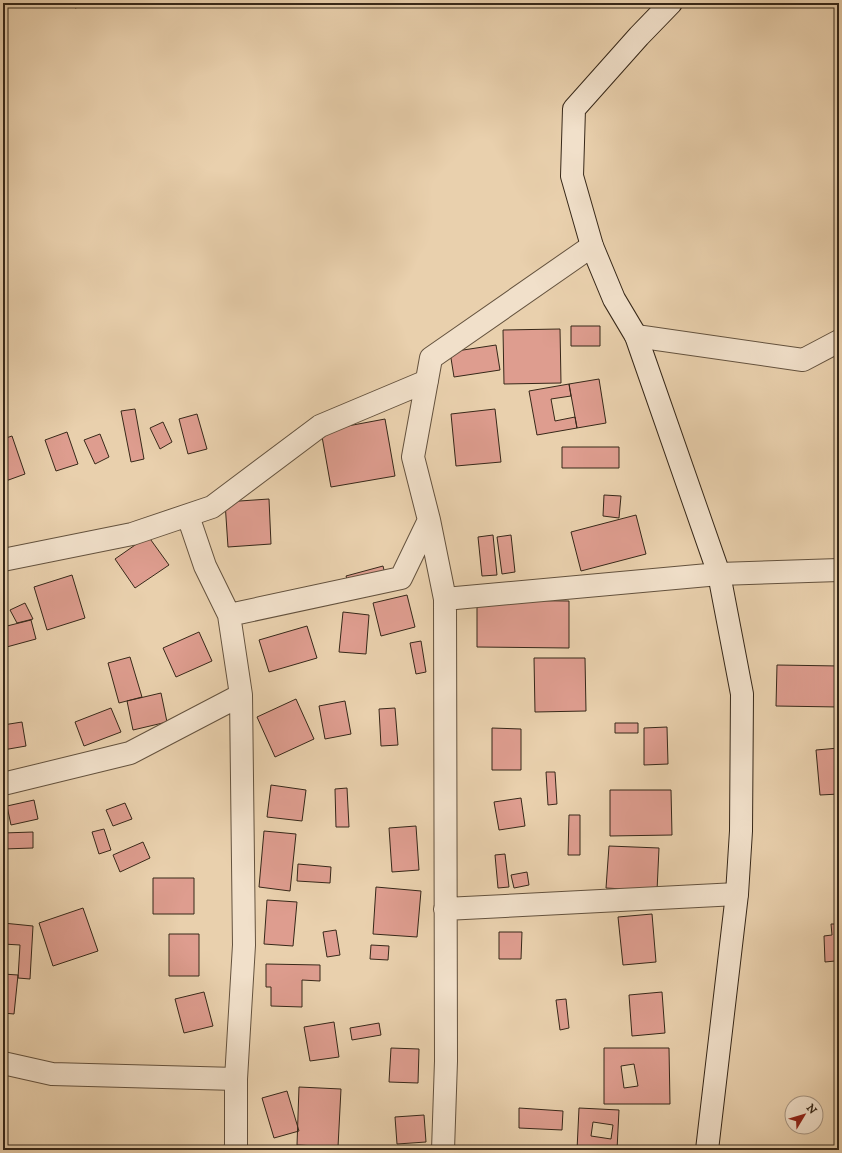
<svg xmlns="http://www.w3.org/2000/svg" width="842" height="1153" font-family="'IM FELL DW Pica',serif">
<rect width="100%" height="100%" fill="#e9d0ad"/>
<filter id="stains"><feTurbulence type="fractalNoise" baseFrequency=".005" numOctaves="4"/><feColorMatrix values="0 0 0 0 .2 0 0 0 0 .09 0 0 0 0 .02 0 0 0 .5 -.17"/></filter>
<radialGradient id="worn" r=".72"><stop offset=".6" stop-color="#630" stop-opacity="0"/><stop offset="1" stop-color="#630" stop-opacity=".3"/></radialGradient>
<path fill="#de9d8f" stroke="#372819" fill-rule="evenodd" d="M 74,3 L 95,3 L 75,8 Z
M 571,326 L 600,326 L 600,346 L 571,346 Z
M 560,329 L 561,383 L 504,384 L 503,330 Z
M 496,345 L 500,370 L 454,377 L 450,352 Z
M 599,379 L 606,423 L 577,428 L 569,384 Z
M 569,384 L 571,396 L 551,399 L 555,421 L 575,417 L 577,428 L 537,435 L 529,391 Z
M 135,409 L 144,459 L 131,462 L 121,411 Z
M 495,409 L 501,462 L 456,466 L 451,414 Z
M 197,414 L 207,449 L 188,454 L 179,419 Z
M 385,419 L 395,476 L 331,487 L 321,431 Z
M 163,422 L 172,442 L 160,449 L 150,428 Z
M 67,432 L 78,464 L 56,471 L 45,440 Z
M 100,434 L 109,457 L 95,464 L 84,440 Z
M 12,436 L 25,474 L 3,482 L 3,468 L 5,467 L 3,462 L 3,439 Z
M 562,447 L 619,447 L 619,468 L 562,468 Z
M 604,495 L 621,496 L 619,518 L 603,516 Z
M 269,499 L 271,544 L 228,547 L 225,502 Z
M 636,515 L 646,554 L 581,571 L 571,532 Z
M 493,535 L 497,575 L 482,576 L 478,537 Z
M 511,535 L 515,572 L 502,574 L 497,537 Z
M 148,536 L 169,565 L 135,588 L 115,559 Z
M 383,566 L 386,578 L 350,588 L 346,576 Z
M 72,575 L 85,618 L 47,630 L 34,587 Z
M 407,595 L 415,627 L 381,636 L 373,603 Z
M 477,600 L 569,601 L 569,648 L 477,647 Z
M 25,603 L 33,619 L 17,623 L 10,610 Z
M 343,612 L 369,615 L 366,654 L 339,652 Z
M 31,620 L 36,639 L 3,648 L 3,627 Z
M 307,626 L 317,658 L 269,672 L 259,640 Z
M 199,632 L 212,661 L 176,677 L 163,648 Z
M 421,641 L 426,672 L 416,674 L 410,643 Z
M 130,657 L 142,697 L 119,703 L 108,663 Z
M 534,658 L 585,658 L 586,711 L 535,712 Z
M 777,665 L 839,666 L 839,707 L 776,706 Z
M 161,693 L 167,722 L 133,730 L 127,701 Z
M 296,699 L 314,739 L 275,757 L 257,717 Z
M 345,701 L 351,734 L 325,739 L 319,706 Z
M 111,708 L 121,732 L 84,746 L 75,722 Z
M 395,708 L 398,745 L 381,746 L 379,709 Z
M 22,722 L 26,746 L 3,750 L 3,725 Z
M 615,723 L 638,723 L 638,733 L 615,733 Z
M 667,727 L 668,764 L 644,765 L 644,728 Z
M 492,728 L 521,729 L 521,770 L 492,770 Z
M 839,748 L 839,794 L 820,795 L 816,750 Z
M 546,772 L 555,772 L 557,804 L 548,805 Z
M 271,785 L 306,790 L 302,821 L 267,817 Z
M 347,788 L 349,827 L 336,827 L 335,789 Z
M 610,790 L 671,790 L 672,835 L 610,836 Z
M 521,798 L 525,826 L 499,830 L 494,802 Z
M 34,800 L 38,819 L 11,825 L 7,806 Z
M 125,803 L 132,819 L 113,826 L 106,810 Z
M 569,815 L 580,815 L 580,855 L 568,855 Z
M 416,826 L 419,870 L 392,872 L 389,828 Z
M 104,829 L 111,850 L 99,854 L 92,832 Z
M 264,831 L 296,834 L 290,891 L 259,887 Z
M 33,832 L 33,848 L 3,849 L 3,833 Z
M 143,842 L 150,858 L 120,872 L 113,855 Z
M 609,846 L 659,848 L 657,891 L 606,888 Z
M 505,854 L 509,887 L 498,888 L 495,855 Z
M 298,864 L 331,867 L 330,883 L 297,881 Z
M 527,872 L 529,885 L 514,888 L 511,875 Z
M 153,878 L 194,878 L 194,914 L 153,914 Z
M 376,887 L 421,891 L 417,937 L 373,934 Z
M 267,900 L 297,902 L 293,946 L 264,944 Z
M 83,908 L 98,951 L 53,966 L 39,923 Z
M 652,914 L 656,962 L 623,965 L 618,917 Z
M 3,923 L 33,926 L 30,979 L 18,978 L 20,945 L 3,944 Z
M 831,924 L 839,924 L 839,969 L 836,970 L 835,961 L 825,962 L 824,936 L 832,935 Z
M 336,930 L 340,955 L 327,957 L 323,932 Z
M 499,932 L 522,932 L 521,959 L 499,959 Z
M 169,934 L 199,934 L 199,976 L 169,976 Z
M 371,945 L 389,946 L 388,960 L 370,959 Z
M 266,964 L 320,965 L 320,981 L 302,980 L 302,1007 L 271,1006 L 271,987 L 266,987 Z
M 3,974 L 18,975 L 14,1014 L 3,1013 Z
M 204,992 L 213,1026 L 184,1033 L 175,999 Z
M 662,992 L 665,1033 L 632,1036 L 629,995 Z
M 566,999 L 569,1028 L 560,1030 L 556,1000 Z
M 334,1022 L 339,1057 L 310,1061 L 304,1027 Z
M 379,1023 L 381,1035 L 352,1040 L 350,1028 Z
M 391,1048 L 419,1049 L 418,1083 L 389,1082 Z
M 604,1048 L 669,1048 L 670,1104 L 604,1104 ZM 634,1064 L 638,1086 L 624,1088 L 621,1066 Z
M 299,1087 L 341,1089 L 338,1147 L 297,1145 Z
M 287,1091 L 299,1131 L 274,1138 L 262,1098 Z
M 519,1108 L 563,1111 L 562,1130 L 519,1128 Z
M 579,1108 L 619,1110 L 617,1150 L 577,1150 ZM 593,1122 L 613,1125 L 611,1139 L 591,1136 Z
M 424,1115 L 426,1142 L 397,1144 L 395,1117 Z"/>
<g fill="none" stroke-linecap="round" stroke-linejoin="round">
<defs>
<path id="street" d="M 636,336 L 803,360 L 839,341
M 188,516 L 205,566 L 229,615 L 241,695 L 244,945 L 236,1079 L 236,1145 L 235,1150
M 3,560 L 132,534 L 212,507 L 320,426 L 427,381
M 445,599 L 719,574 L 839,570
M 229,615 L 401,578 L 429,520
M 3,784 L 130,753 L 241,695
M 445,909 L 737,894
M 3,1063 L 52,1074 L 236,1079
M 443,1150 L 446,1061 L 445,599 L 429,520 L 413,457 L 431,358 L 592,246"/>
<path id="secondary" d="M 671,3 L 639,36 L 574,109 L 572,176 L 592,246 L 614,299 L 636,336 L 719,574 L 742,694 L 741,831 L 737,894 L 707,1150"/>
</defs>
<use href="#street" stroke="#64523e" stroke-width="24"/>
<use href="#secondary" stroke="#372819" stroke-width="24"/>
<use href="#street" stroke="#f1e0ca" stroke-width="22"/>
<use href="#secondary" stroke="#f1e0ca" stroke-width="22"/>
</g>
<rect width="842" height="1153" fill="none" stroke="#e9d0ad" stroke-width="16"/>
<rect x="4" y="4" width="834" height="1145" fill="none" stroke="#372819" stroke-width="2"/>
<rect x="8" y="8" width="826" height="1137" fill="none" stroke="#372819"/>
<g transform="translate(804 1115) rotate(52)"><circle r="19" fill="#f1e0ca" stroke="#a79683"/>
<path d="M0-3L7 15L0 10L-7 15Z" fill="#8f2418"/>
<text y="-6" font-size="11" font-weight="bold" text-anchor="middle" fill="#372819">N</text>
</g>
<rect width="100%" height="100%" filter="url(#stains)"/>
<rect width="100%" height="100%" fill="url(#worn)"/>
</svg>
